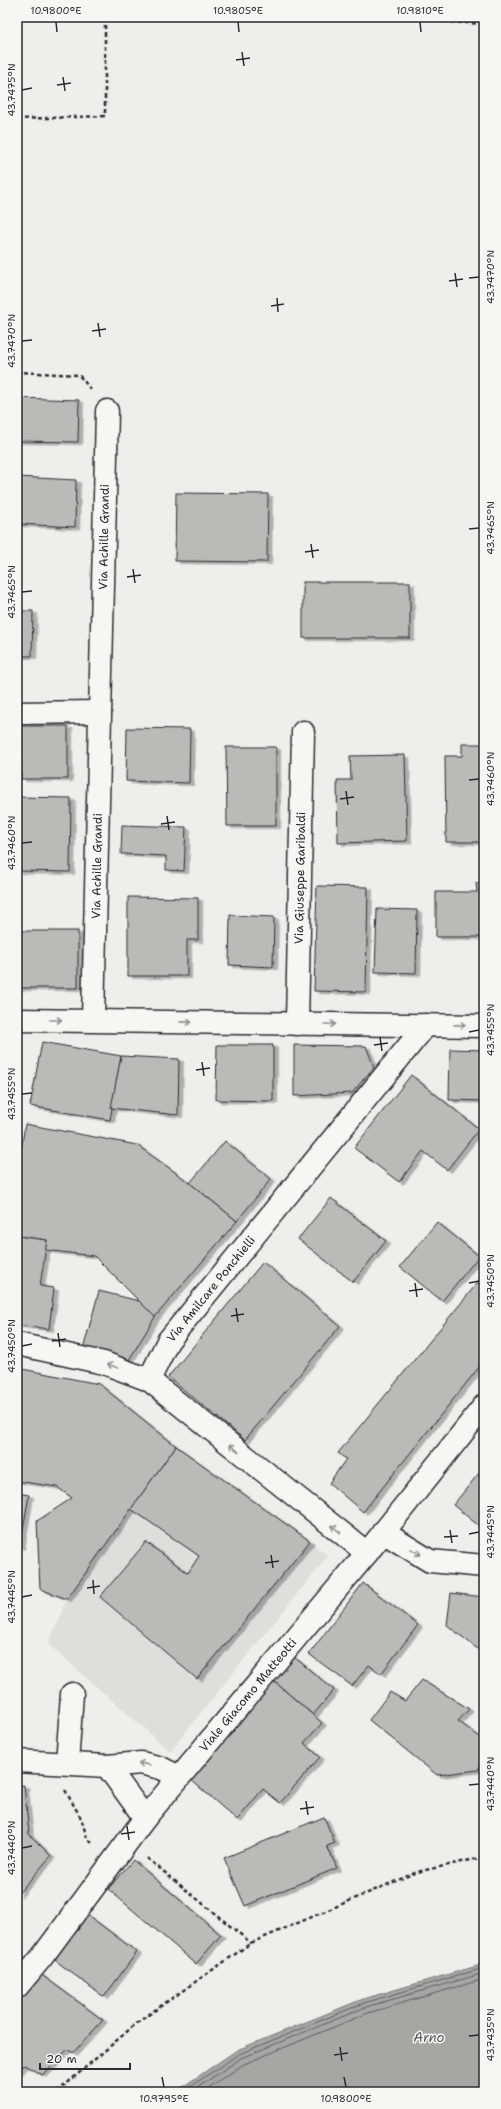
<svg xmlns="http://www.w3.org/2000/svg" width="501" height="2109" font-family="'Shantell Sans',sans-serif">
<defs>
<filter id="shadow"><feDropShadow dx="4.5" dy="2.5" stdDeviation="0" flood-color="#0004"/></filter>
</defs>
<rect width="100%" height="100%" fill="#eeeeea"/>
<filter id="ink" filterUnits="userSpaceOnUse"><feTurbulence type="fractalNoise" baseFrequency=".025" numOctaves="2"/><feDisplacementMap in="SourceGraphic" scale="8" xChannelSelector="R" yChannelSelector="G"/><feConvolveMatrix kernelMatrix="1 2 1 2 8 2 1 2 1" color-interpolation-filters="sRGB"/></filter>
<g filter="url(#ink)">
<polygon fill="#dededb" points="176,1446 310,1541 328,1556 170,1751 48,1644 67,1599"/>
<polygon fill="#a6a6a3" stroke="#757573" points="484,1964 484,2092 175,2092 237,2050 363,1999"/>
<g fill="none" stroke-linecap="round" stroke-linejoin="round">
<g stroke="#5c5c5b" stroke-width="1">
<polyline points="182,2092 239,2054 364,2003 484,1968"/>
<polyline points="191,2092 241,2058 366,2007 484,1973"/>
<polyline points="202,2092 244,2064 368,2013 484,1979"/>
</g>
</g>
<g fill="#babab7" stroke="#2b2b2b" filter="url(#shadow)">
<polygon points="17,398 79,400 78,442 17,441"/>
<polygon points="17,477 76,480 75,527 17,524"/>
<polygon points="176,493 268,494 267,562 175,561"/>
<rect x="303" y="582" width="107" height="56"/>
<polygon points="17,611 33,611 32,656 17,656"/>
<rect x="21" y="726" width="47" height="53"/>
<polygon points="127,728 190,729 189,783 126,781"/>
<polygon points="462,744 484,744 484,842 446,842 445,756 462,756"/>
<polygon points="226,747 276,747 276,826 227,826"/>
<polygon points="405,755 407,841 338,843 337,780 351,780 350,756"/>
<polygon points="17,797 71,798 70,872 17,871"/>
<polygon points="122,825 186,827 184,871 166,870 166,856 121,854"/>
<polygon points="476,883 484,883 484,937 436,937 436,892 477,892"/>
<polygon points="317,886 368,887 366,992 314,991"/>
<polygon points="128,897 198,898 198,940 187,940 187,976 128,976"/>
<polygon points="377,909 417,910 416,973 375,972"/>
<polygon points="230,915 274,917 273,967 229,965"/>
<rect x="17" y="931" width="61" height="57"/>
<polygon points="42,1042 121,1056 110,1120 30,1106"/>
<polygon points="217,1045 273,1045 273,1101 216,1100"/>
<polygon points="294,1045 366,1046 374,1067 352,1093 294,1096"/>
<polygon points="450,1049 484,1050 484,1101 449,1100"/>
<polygon points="121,1056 179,1059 178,1115 111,1108"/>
<polygon points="411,1075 479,1129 447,1170 423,1151 399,1182 354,1148"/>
<polygon points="25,1124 137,1145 190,1183 237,1221 155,1317 94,1256 45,1250 47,1240 17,1236 17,1178"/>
<polygon points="225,1141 271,1179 237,1221 190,1183"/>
<polygon points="331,1198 386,1241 353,1282 298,1239"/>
<polygon points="437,1222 479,1256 442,1301 400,1267"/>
<polygon points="17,1236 47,1240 40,1286 54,1288 49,1329 17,1325"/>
<polygon points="263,1262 340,1326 245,1440 168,1377"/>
<polygon points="484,1275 484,1361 363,1512 329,1483 346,1459 338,1453"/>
<polygon points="99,1291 139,1301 155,1317 129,1360 84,1346"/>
<polygon points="17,1368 99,1384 176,1446 67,1599 40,1589 37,1521 72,1498 57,1487 17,1481"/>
<polygon points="176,1446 310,1541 197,1679 100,1597 146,1542 188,1573 199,1556 131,1509"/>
<polygon points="484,1467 484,1530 453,1505"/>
<polygon points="17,1493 29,1495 20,1547 17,1546"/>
<polygon points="363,1583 418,1625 381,1674 369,1665 352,1686 309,1654"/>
<polygon points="451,1593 484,1597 484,1654 447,1625"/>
<polygon points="294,1657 334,1690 313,1715 274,1681"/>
<polygon points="422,1680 469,1709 458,1721 484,1740 484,1758 478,1770 437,1775 369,1720 390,1692 405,1701"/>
<polygon points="274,1681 322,1723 304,1743 320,1757 280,1803 263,1789 237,1820 190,1779"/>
<polygon points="24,1785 29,1834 51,1856 17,1895 17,1786"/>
<polygon points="324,1817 335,1843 327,1846 337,1868 245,1906 224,1858"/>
<polygon points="133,1860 221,1935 196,1964 108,1889"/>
<polygon points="85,1913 137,1952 104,1997 52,1958"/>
<polygon points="39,1973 103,2020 73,2053 68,2049 42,2075 24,2065 17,2073 17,2000"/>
</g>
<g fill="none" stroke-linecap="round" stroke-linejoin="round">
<g stroke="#2b2b2b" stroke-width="25">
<g id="minor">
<polyline points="17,713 100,712"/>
<polyline points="17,1020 484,1026"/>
<polyline points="93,1020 107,411"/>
<polyline points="297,1024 303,732"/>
<polyline points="17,1344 104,1363 149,1380 367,1553"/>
<polyline points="149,1380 168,1341 426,1025"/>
<polyline points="383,1532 430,1561 484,1566"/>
<polyline points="17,1761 107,1766 141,1763 161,1768 179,1777"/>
<polyline points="67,1763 72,1694"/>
<polyline points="107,1766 145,1818"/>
</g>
</g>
<g stroke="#2b2b2b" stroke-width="25">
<polyline id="major" points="17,1987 42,1957 145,1818 367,1553 484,1406"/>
</g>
<g stroke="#2b2b2b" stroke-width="2.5" stroke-dasharray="4 3" stroke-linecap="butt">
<polyline points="433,17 434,21 484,24"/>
<polyline points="17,119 105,116 105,17"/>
<polyline points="17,372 79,375 91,390"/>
<polyline points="65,1790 81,1818 87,1838 93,1844"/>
<polyline points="147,1858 251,1943"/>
<polyline points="57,2092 138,2022 251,1943 417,1872 484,1857"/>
</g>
<use href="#minor" stroke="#f6f6f2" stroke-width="22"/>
<use href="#major" stroke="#f6f6f2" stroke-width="22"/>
</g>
<defs><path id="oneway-shaft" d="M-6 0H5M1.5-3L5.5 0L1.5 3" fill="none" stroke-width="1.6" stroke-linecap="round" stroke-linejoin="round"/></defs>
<g stroke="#90908e">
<use href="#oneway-shaft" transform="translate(56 1020)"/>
<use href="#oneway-shaft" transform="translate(186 1022) rotate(1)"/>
<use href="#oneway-shaft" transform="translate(330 1024)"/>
<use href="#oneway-shaft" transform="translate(460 1025) rotate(1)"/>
<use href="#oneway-shaft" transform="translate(113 1366) rotate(-159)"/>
<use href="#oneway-shaft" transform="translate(234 1448) rotate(-141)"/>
<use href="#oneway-shaft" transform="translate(336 1529) rotate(-141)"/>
<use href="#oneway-shaft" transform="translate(416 1552) rotate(32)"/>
<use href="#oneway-shaft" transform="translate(144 1764) rotate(-170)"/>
</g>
</g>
<path fill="none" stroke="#2b2b2b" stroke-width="1.5" d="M56 22 57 32M238 22 239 32M420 22 421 32M242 52 244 66M236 60 250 58M63 77 65 91M57 85 71 83M22 90 32 88M455 273 457 287M469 278 479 277M449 281 463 279M277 298 278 312M271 306 284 304M98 323 100 337M92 331 106 329M22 341 32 340M469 529 479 528M311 544 313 558M305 552 319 550M133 569 135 583M127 577 141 575M22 592 32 591M469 780 479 779M346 791 348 805M340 799 354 797M167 816 169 830M161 824 175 822M22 843 32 842M469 1032 479 1030M380 1037 382 1051M374 1045 388 1043M202 1062 204 1076M196 1070 210 1068M22 1094 32 1093M415 1283 417 1297M469 1283 479 1281M409 1291 423 1289M236 1308 238 1322M231 1316 244 1314M58 1333 60 1347M52 1341 66 1339M22 1346 32 1344M450 1530 452 1543M469 1534 479 1532M444 1537 458 1536M271 1555 273 1568M265 1563 279 1561M93 1580 94 1594M87 1588 100 1586M22 1597 32 1595M469 1785 479 1784M306 1801 308 1815M300 1809 314 1807M127 1826 129 1840M121 1834 135 1832M22 1848 32 1846M469 2036 479 2035M340 2047 342 2061M334 2055 348 2053M162 2077 164 2087M344 2077 346 2087"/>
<g text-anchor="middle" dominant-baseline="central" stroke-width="3" stroke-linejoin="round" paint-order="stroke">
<g font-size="12" fill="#2b2b2b" stroke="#f6f6f2">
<text transform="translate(104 537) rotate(-89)">Via Achille Grandi</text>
<text transform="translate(97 866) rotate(-89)">Via Achille Grandi</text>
<text transform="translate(300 878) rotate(-89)">Via Giuseppe Garibaldi</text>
<text transform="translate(211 1289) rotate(-51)">Via Amilcare Ponchielli</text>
<text transform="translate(248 1695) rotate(-50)">Viale Giacomo Matteotti</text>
</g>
<g font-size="13" font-style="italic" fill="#565655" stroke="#f6f6f2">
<text x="429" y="2037">Arno</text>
</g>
</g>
<rect width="501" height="2109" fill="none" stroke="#f6f6f2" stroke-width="44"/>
<path d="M40 2063v6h90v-6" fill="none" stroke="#2b2b2b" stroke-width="2"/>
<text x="46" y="2063" font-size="12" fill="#2b2b2b" stroke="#f6f6f2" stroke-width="3" paint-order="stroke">20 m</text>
<rect x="22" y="22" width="457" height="2065" fill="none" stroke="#2b2b2b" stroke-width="1.5"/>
<g font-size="10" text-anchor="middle" fill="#2b2b2b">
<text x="56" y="14">10.9800°E</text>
<text x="238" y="14">10.9805°E</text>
<text x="420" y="14">10.9810°E</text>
<text transform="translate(11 90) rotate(-90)" y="4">43.7475°N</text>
<text transform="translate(490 277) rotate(-90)" y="4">43.7470°N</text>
<text transform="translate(11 341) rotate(-90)" y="4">43.7470°N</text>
<text transform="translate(490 528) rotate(-90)" y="4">43.7465°N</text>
<text transform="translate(11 592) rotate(-90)" y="4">43.7465°N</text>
<text transform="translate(490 779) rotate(-90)" y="4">43.7460°N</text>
<text transform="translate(11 843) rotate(-90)" y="4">43.7460°N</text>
<text transform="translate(490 1030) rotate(-90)" y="4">43.7455°N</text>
<text transform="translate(11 1094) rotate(-90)" y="4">43.7455°N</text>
<text transform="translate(490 1281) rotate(-90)" y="4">43.7450°N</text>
<text transform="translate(11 1346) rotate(-90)" y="4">43.7450°N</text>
<text transform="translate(490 1532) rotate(-90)" y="4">43.7445°N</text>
<text transform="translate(11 1597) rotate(-90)" y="4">43.7445°N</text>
<text transform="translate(490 1784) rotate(-90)" y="4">43.7440°N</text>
<text transform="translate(11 1848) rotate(-90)" y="4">43.7440°N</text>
<text transform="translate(490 2035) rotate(-90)" y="4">43.7435°N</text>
<text x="164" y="2102">10.9795°E</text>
<text x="346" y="2102">10.9800°E</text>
</g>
</svg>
